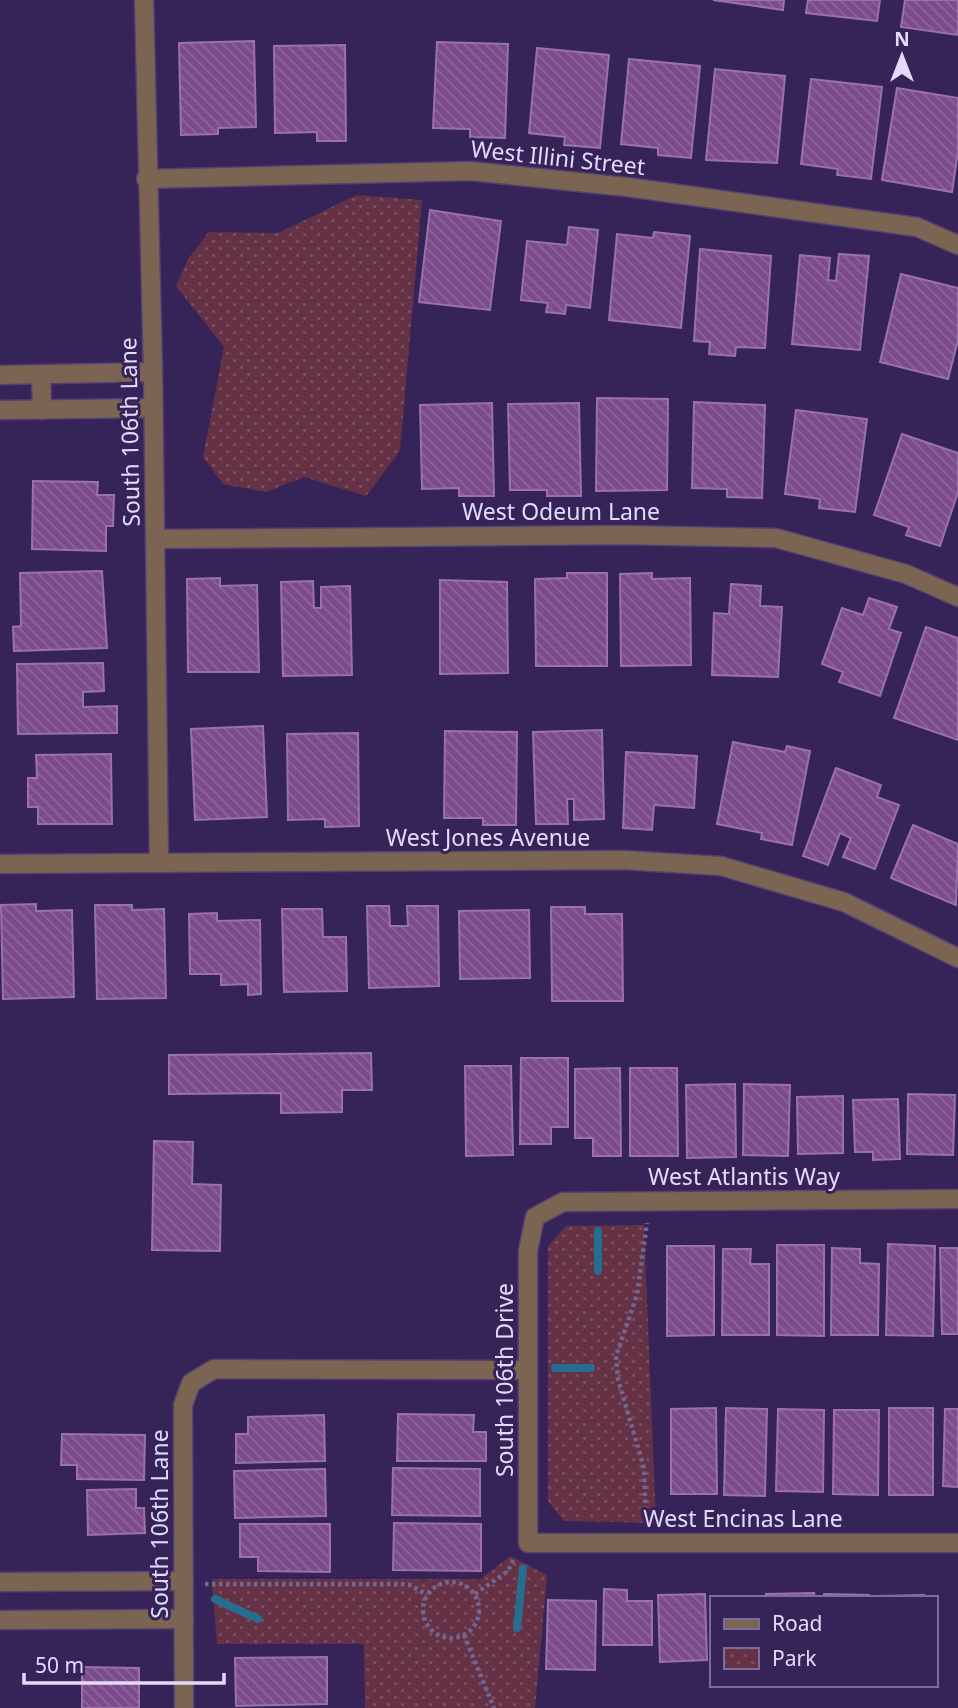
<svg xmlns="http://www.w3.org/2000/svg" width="958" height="1708" font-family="'Noto Sans',sans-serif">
<defs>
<pattern id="park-dots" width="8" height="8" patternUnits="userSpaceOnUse" patternTransform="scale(1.75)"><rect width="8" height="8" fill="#653245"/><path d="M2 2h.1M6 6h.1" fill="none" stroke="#7b4f61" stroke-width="1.8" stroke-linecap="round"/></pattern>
<pattern id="building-back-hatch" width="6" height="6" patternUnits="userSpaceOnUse" patternTransform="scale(1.75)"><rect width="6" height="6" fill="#7b4b8b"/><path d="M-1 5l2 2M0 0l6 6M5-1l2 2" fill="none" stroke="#8e649c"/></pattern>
</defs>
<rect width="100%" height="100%" fill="#362458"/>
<g fill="url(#park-dots)">
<polygon points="357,195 422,200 400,451 366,496 304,477 266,492 223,484 203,457 224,347 176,286 188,259 209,232 278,233"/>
<polygon points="644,1225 656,1523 564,1521 548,1501 548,1246 566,1226"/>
<polygon points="511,1556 547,1575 535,1708 365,1708 364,1644 217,1644 212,1579 480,1579"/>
</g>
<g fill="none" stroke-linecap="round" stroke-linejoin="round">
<g stroke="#286c92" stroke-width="8">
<polyline points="598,1231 598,1271"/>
<polyline points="555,1368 591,1368"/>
<polyline points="215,1599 258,1619"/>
<polyline points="517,1628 523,1568"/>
</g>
</g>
<g fill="url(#building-back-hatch)" stroke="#9a72a8" stroke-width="2">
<polygon points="713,0 784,0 783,10"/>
<polygon points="808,0 880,0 877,21 806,13"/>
<polygon points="905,0 958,0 958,35 901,27"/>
<polygon points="254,41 256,127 218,128 218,134 181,135 179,43"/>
<polygon points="437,42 508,44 505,138 470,137 470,129 433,128"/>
<polygon points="345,45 346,141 317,141 317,132 275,133 274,46"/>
<polygon points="537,48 609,55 600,148 564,145 565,137 529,133"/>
<polygon points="629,59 700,66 691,158 658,155 658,148 621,144"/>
<polygon points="715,69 785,76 777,163 706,160"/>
<polygon points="811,79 882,87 871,179 837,175 838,169 801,164"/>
<polygon points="897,88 958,98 958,152 952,192 882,180"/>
<polygon points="430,210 501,221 490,310 419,302"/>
<polygon points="569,227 598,230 590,308 566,305 565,314 546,312 548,303 521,300 527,241 567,245"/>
<polygon points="654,232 690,236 681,328 609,320 617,234 653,238"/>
<polygon points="700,249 771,256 765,348 736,347 735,356 709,354 710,342 694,341"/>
<polygon points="839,254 869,256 860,350 792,344 800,255 830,258 828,280 836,281"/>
<polygon points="901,274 958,288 958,340 948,379 880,362"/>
<polygon points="597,398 668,399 667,490 596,491"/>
<polygon points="694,402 765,405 762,498 727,497 727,489 692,488"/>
<polygon points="492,403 494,496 459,496 459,488 422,489 420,405"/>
<polygon points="579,403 581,496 547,496 547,490 510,490 508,404"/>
<polygon points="796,410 867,419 855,512 819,508 820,499 785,494"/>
<polygon points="902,434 958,453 958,492 940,546 906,535 909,527 874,515"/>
<polygon points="33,481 98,482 97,495 114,495 113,526 106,526 106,551 32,549"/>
<polygon points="102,571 107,648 14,651 13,627 21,626 20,573"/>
<polygon points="567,573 607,573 607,666 536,666 535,579 567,578"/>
<polygon points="652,573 652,579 690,578 691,665 621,666 620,574"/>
<polygon points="220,578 220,586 257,585 259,672 188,672 187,579"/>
<polygon points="440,580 507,582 508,673 440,674"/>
<polygon points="313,581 314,608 321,608 321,587 350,586 352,675 283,676 281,582"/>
<polygon points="731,584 761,586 760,606 782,607 778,677 712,675 714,613 729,614"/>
<polygon points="869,598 897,607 889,629 901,633 880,696 839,682 843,672 822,664 842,608 863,615"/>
<polygon points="926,627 958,638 958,740 894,718"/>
<polygon points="103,663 104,691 83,692 83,707 117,706 117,733 18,734 17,664"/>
<polygon points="263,726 267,817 195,820 191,729"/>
<polygon points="602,730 604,819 574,820 574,799 567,799 568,824 536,824 533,732"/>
<polygon points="445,731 517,732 516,825 483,825 483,818 444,818"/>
<polygon points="358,733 359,826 325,827 325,819 288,820 287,734"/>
<polygon points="733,742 785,752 787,746 810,751 792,845 761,839 762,833 717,824"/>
<polygon points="626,752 697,756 694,808 654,805 652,830 623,828"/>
<polygon points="111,754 112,824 38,824 38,807 28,807 28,778 37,778 36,755"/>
<polygon points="836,768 881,785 877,797 899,805 875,869 843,857 851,838 840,833 828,865 803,856"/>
<polygon points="913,825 958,844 956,905 891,878"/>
<polygon points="36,904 36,911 72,910 74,997 3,999 1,905"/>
<polygon points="95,905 132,905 132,910 164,909 166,998 97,999"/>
<polygon points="367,906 389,906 390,926 408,926 407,906 438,906 439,986 369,988"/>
<polygon points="551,907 585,907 585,914 622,914 623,1001 552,1001"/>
<polygon points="282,909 322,909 323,937 346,937 347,991 284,992"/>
<polygon points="529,910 530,978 460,979 459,911"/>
<polygon points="217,913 217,921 260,920 261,994 248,995 248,984 221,985 221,974 190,974 189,914"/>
<polygon points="371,1053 372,1090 342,1090 342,1112 281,1113 281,1093 169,1094 169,1055"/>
<polygon points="521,1058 568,1058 568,1127 551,1127 551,1144 520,1144"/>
<polygon points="465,1066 511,1066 513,1155 466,1156"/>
<polygon points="620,1068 621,1156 593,1156 593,1138 575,1138 575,1069"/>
<polygon points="630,1068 677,1068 678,1156 630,1156"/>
<polygon points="735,1084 736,1157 687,1158 686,1085"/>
<polygon points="744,1084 790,1085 788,1156 743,1155"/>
<polygon points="908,1094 955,1095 953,1155 907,1154"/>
<polygon points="843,1096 843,1153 798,1154 797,1097"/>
<polygon points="898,1099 900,1159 873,1160 873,1152 855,1152 853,1100"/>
<polygon points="154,1141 193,1142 192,1184 221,1185 220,1251 152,1250"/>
<polygon points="888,1244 935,1246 933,1336 886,1335"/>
<polygon points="777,1245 824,1245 824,1336 777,1335"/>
<polygon points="667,1246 714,1246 714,1335 667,1336"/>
<polygon points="832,1248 860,1249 860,1263 879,1264 878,1335 831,1335"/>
<polygon points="940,1248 958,1248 958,1334 942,1334"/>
<polygon points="723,1249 751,1249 750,1264 769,1264 769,1335 722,1335"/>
<polygon points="716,1408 717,1494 671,1494 671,1409"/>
<polygon points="726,1408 767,1409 765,1496 724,1495"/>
<rect x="889" y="1408" width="44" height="87"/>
<polygon points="778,1409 824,1410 823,1492 776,1491"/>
<polygon points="945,1409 958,1409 958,1487 943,1486"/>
<polygon points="834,1410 879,1410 878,1495 833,1494"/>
<polygon points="398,1414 474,1415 473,1432 486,1432 486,1461 397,1461"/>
<polygon points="324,1415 325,1461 236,1463 236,1434 248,1434 248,1417"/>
<polygon points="62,1434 145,1435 144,1480 77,1479 77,1465 61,1465"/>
<polygon points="393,1468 480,1469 480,1516 392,1515"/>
<polygon points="325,1469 326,1516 235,1518 234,1471"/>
<polygon points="136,1489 136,1508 144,1508 145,1533 88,1535 87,1490"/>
<polygon points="394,1523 481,1524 481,1571 393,1570"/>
<polygon points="240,1524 330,1524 330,1572 258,1571 258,1557 240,1557"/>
<polygon points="604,1589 627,1590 627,1601 652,1601 652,1645 603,1645"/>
<polygon points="814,1593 815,1598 766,1598 766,1594"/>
<polygon points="705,1594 707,1660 660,1662 658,1595"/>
<polygon points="824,1594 869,1595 869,1598 824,1598"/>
<polygon points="924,1595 925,1598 880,1598 880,1596"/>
<polygon points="548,1600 596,1601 595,1670 546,1669"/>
<polygon points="327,1657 327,1704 236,1706 235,1658"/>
<polygon points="82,1667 139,1668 139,1708 82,1708"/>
</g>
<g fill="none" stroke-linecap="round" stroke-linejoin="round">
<g stroke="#524172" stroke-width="21">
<g id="street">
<polyline points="144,0 153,372 159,863"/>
<polyline points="146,179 470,171 627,187 917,227 958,245"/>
<polyline points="0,375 153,372"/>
<polyline points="41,375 42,410"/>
<polyline points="0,410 153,408"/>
<polyline points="155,539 622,535 776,538 906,574 958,597"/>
<polyline points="0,864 623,860 721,866 844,902 958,958"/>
<polyline points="958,1199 563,1202 535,1217 528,1251 528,1543 958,1543"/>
<polyline points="0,1582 184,1581"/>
<polyline points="0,1620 184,1619"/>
<polyline points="184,1708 183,1405 191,1383 214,1369 527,1370"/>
</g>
</g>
<g stroke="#746693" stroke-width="4.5" stroke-dasharray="3.5 3.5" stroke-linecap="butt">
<polyline points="646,1524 644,1468 618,1379 616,1356 637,1295 647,1223"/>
<circle cx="451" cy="1610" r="28"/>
<polyline points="205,1584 400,1584 410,1585 427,1595"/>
<polyline points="475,1594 508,1571 514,1558"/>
<polyline points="464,1635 494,1708"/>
</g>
<use href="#street" stroke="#7c6453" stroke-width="18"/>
</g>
<g text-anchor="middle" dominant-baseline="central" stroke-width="6" stroke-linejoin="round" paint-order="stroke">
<g font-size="23" fill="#e3dafb" stroke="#362458">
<text transform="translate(558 157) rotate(6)">West Illini Street</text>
<text transform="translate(129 432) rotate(-91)">South 106th Lane</text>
<text x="561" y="511">West Odeum Lane</text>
<text x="488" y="837">West Jones Avenue</text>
<text x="744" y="1176">West Atlantis Way</text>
<text transform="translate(504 1380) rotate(-90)">South 106th Drive</text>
<text x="743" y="1518">West Encinas Lane</text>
<text transform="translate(159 1524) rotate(-90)">South 106th Lane</text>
</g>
</g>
<rect x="710" y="1596" width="228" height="91" fill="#362458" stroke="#7b6d99" stroke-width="2"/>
<rect x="724" y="1619" width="35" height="10" fill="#7c6453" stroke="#7b6d99" stroke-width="2"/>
<text x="772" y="1631" font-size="21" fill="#e3dafb">Road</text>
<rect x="724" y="1648" width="35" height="21" fill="url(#park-dots)" stroke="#7b6d99" stroke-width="2"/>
<text x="772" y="1666" font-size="21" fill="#e3dafb">Park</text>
<g transform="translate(902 56)" stroke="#362458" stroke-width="5" paint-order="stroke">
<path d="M0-5L12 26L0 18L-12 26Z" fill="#e3dafb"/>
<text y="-10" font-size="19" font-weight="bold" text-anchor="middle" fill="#e3dafb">N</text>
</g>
<path d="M24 1673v10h200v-10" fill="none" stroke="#e3dafb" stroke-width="3.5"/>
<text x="35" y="1673" font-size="21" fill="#e3dafb" stroke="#362458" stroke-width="5" paint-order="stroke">50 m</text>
</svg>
